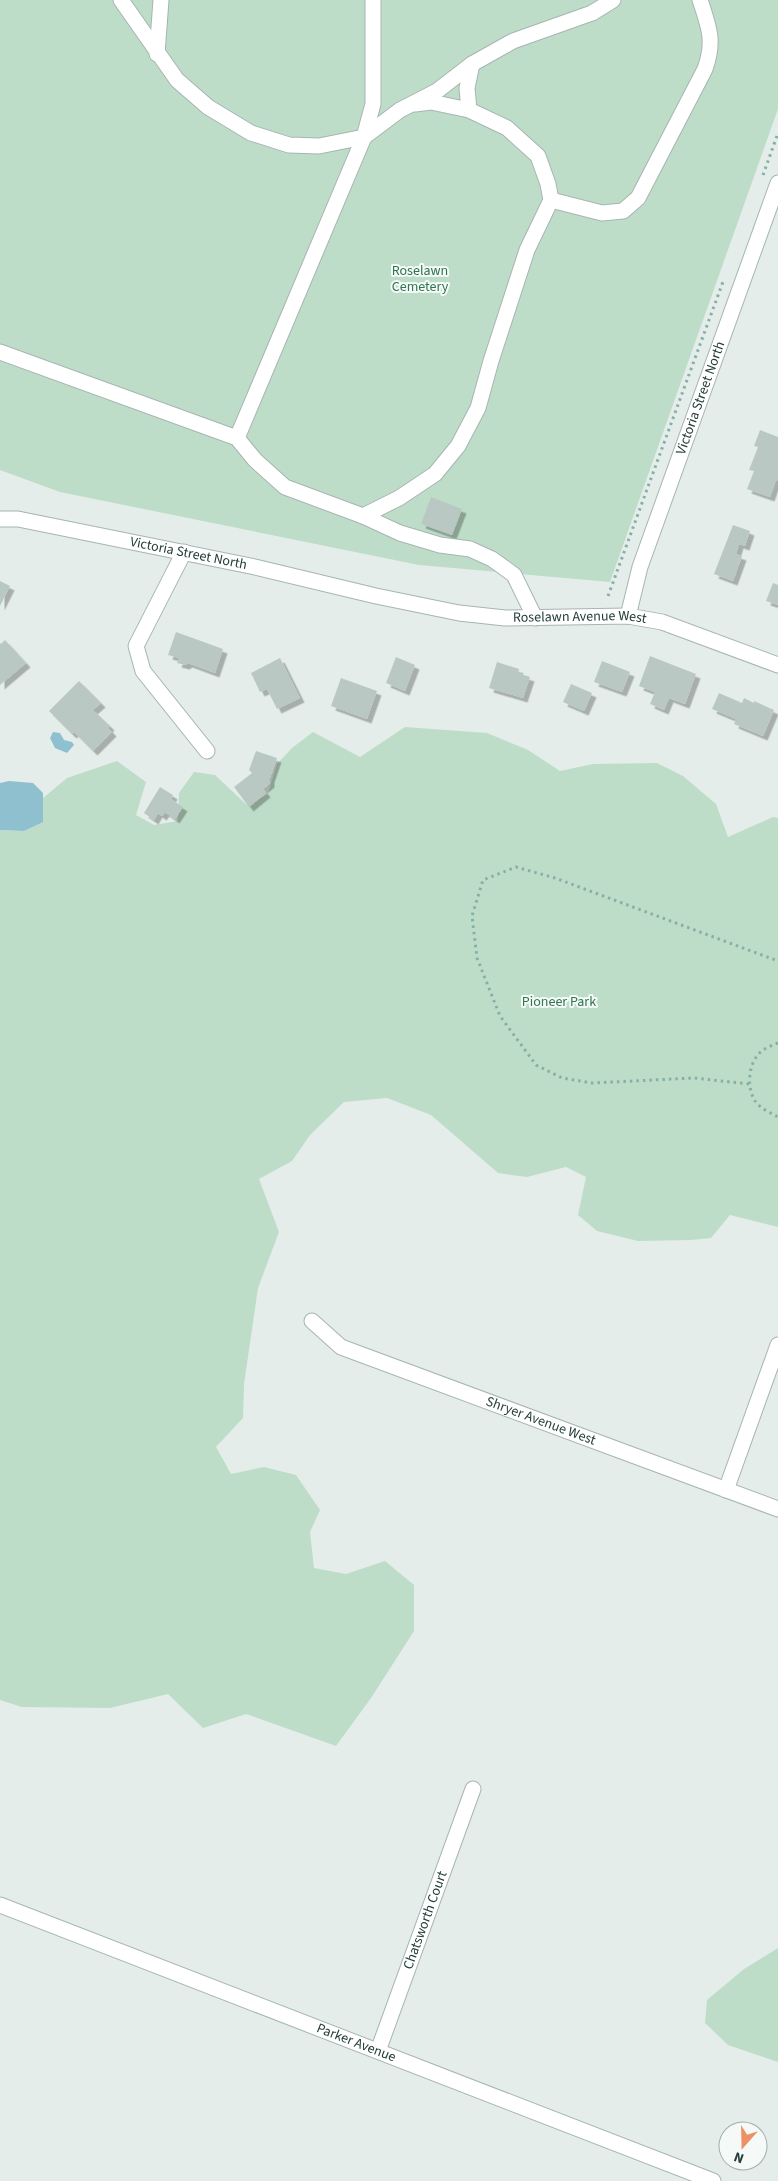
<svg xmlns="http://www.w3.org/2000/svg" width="778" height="2181" font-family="'Source Sans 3',sans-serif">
<defs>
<filter id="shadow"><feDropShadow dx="4.5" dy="4.5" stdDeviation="0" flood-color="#0004"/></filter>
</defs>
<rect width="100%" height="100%" fill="#e4edea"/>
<g fill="#beddc9">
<polygon points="0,0 778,0 778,109 610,582 419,565 60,492 0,470"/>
<polygon points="405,727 487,733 528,750 560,771 593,764 657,763 683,776 716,804 728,837 773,817 778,818 778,1227 730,1215 711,1238 691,1240 638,1241 597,1231 578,1215 586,1177 566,1167 527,1177 498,1173 431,1115 387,1098 344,1102 310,1135 292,1161 259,1179 279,1232 258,1288 244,1384 243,1418 216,1447 231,1474 264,1467 296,1475 320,1510 310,1532 314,1568 346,1574 385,1561 414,1585 414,1631 371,1698 336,1746 246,1714 203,1728 168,1694 110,1708 22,1707 0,1700 0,830 24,831 43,812 43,798 67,778 117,761 146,782 136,815 154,825 178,821 179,793 194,772 215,775 247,805 268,794 277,764 292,748 313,732 360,757"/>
<polygon points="778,1948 778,2062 728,2045 705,2023 707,2000 744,1969"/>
</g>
<g fill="#8fc0d0">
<polygon points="53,732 60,733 64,740 72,742 74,745 67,753 55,748 50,738"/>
<polygon points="9,781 33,783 43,793 43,822 24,831 0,830 0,783"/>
</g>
<g fill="#bac8c3" filter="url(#shadow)">
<polygon points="760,430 778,437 778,481 776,480 770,497 747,489 754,471 749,470 758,447 754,446"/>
<polygon points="431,497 462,509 452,535 421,524"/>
<polygon points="733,525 750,531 745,546 739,544 736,554 742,556 733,581 714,574"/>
<polygon points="0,581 10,586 0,606"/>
<polygon points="773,583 778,585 778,605 766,601"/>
<polygon points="176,632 223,649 215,673 188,663 185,665 177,663 179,658 168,655"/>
<polygon points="5,640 26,663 0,685 0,643 1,644"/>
<polygon points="650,656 696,674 685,704 669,698 664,710 650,704 655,692 639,686"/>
<polygon points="396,657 415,665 405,691 386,683"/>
<polygon points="280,658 300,698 277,709 267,689 260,692 251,673"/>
<polygon points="602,661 630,672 622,692 594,682"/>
<polygon points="497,662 519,669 518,673 530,677 523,698 489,688"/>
<polygon points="341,678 377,691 367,719 331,706"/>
<polygon points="79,681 101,703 93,710 110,726 108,728 112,732 93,751 74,732 72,734 49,711"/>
<polygon points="571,684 592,693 584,711 563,702"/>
<polygon points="719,693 742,703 744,698 754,703 754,701 774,710 763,736 734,724 736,719 712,709"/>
<polygon points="256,751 277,758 270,778 270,783 263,789 266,793 249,807 234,787 252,773 249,770"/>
<polygon points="160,787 173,795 171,799 183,807 175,819 165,812 162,816 158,813 154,820 144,813"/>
</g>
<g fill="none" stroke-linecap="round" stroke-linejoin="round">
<g stroke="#a7b5b2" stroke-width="17">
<g id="minor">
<polyline points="121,0 177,80 208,107 251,133 289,145 319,146 364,137 400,110 437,91 472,64 513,41 592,13 613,0"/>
<polyline points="157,54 161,0"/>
<polyline points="469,110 467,88 472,64"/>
<path d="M551 200 602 213 623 211 638 198 705 69C715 41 709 27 700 0"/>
<polyline points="0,352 237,438 255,460 285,487 363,516 400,533 440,545 470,549 492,559 514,575 535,618"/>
<polyline points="237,438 364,137 373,104 373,0"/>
<polyline points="363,516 399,498 435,474 458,446 478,408 491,361 527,250 551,200 548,184 538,156 507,128 469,110 431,102 415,104"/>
<path id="s1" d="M0 519H18L255 567 376 596 459 613 505 618 628 616 662 622 778 665"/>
<polyline points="184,552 136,646 143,671 207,751"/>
<path id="s2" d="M628 616 640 567 778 183"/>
<path id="s3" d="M312 1321 341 1347 778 1509"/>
<polyline points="726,1490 778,1345"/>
<path id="s4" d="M0 1905 713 2181"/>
<path id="s5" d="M378 2051 473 1789"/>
</g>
</g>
<g stroke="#86b0a6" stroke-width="3" stroke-dasharray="2.5 4" stroke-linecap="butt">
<polyline points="763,175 778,133"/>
<polyline points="608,596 724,279"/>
<path d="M778 1043C773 1045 768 1047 763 1050 748 1061 746 1086 755 1101 760 1108 770 1113 778 1117"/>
<polyline points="749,1084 694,1078 592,1083 562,1078 536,1065 500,1016 477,958 472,916 483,880 516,867 555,878 778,961"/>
</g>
<use href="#minor" stroke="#fff" stroke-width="15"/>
</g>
<g text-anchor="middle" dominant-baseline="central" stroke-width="4" stroke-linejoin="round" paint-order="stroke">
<g font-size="14" fill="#307450" stroke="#f5faf8">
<text x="420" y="271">Roselawn<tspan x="420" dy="16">Cemetery</tspan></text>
<text x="559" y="1002">Pioneer Park</text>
</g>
<g font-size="14" fill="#243e3a" stroke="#f5faf8">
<text stroke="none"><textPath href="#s2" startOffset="230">Victoria Street North</textPath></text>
<text stroke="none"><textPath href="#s1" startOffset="192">Victoria Street North</textPath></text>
<text stroke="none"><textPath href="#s1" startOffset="590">Roselawn Avenue West</textPath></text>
<text stroke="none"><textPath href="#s3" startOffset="252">Shryer Avenue West</textPath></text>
<text stroke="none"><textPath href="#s5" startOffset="139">Chatsworth Court</textPath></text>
<text stroke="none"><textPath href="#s4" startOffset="382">Parker Avenue</textPath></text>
</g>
</g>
<g transform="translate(743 2146) rotate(200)"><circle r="24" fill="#f5faf8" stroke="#a1afac"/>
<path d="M0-4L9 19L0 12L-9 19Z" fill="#ed9063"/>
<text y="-8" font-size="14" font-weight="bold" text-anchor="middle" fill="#243e3a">N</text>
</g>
</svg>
